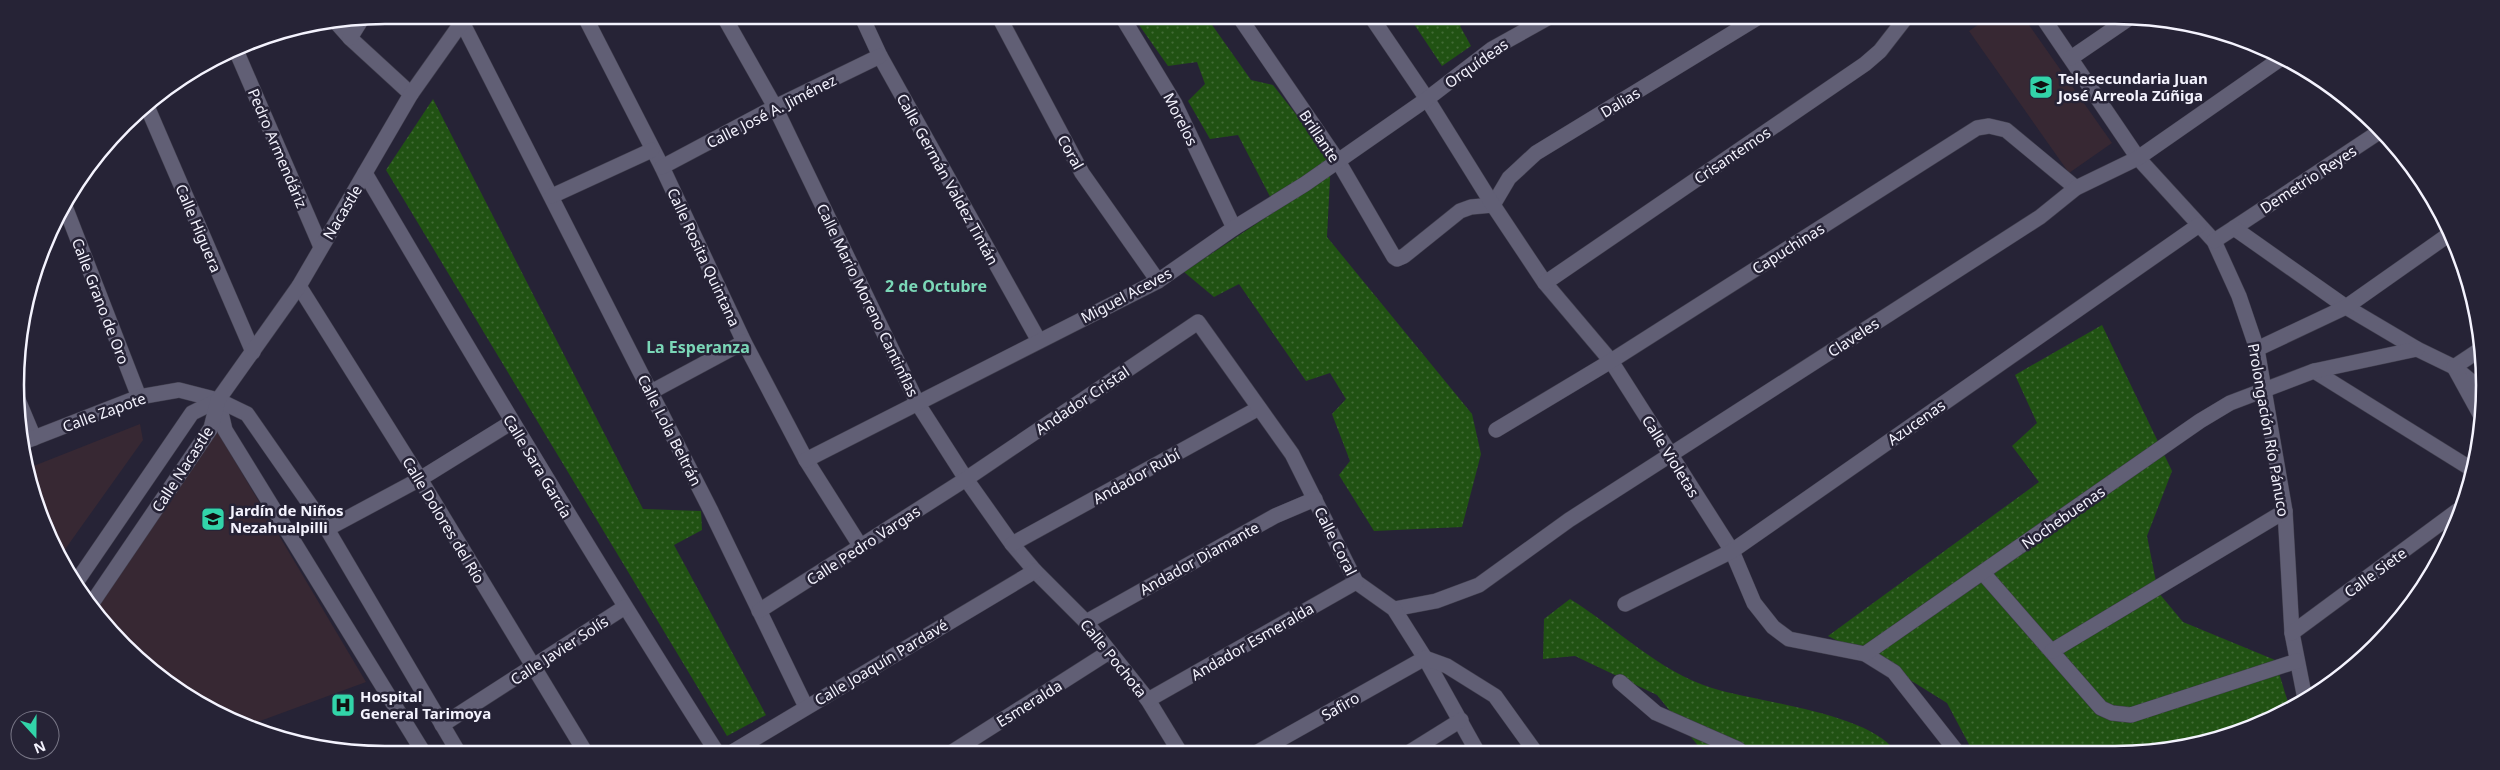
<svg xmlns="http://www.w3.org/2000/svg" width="2500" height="770" font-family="'Noto Sans',sans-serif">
<defs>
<pattern id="green-dots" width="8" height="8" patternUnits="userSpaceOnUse" patternTransform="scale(1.25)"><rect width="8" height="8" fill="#215213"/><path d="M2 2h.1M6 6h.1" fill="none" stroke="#426b36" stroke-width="1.8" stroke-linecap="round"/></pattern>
</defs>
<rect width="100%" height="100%" fill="#262336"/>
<g fill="#372833">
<polygon points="1992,15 2022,15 2112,143 2069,173 1969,31"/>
<polygon points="140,424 143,440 61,555 28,480 26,469"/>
<polygon points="217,431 366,682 244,727 180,693 124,647 96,613 96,607"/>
</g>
<g fill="url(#green-dots)">
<polygon points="1132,15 1205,15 1251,80 1273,85 1331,159 1327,237 1472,414 1481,454 1462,527 1374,531 1339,475 1350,461 1332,414 1346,399 1330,373 1306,381 1239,284 1214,297 1184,272 1277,210 1238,135 1210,139 1188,101 1205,84 1197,62 1168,66"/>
<polygon points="1408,15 1473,15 1460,26 1471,46 1442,66"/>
<polygon points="433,99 643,509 701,511 702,530 674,545 766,715 727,736 386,170"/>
<polygon points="2102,325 2172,471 2147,536 2158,592 2183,622 2275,660 2290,709 2278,717 2164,752 1973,752 1947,703 1894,670 1828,636 2039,482 2012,446 2037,423 2015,375"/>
<path d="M1570 599C1617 628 1658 671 1712 688 1760 703 1867 712 1896 752L1704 753 1657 695 1575 656 1543 659 1544 619Z"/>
</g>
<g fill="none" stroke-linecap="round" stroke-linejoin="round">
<g stroke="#413f4e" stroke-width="16">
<g id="minor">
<polyline points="584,15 662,167 744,342 806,460 861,547"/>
<polyline points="723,15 775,107 918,404 966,479 1012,544 1035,571 1086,622 1148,700 1181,754"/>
<polyline points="861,15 880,56 1039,341"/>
<polyline points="998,15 1082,173 1158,281"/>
<polyline points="1121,15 1175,104 1234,228"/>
<polyline points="1238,15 1338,161 1394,257 1397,259 1404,256 1460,211 1471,207 1493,205 1509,178 1536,153 1762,15"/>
<polyline points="1370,15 1427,99 1493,205 1545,283 1611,361 1732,551 1754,603 1773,627 1789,639 1865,654 1894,672 1957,752"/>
<polyline points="2041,15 2138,158 2214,241 2239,296 2257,349 2285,511 2292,633 2305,699"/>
<polyline points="334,20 350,38 411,94"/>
<polyline points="462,22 711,511 806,707"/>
<polyline points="350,38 363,17"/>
<polyline points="235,48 321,247"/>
<polyline points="2071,58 2131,17"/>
<polyline points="146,104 253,352"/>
<polyline points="662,167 775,107 880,56"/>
<path d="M365 173C480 369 596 563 718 754"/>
<polyline points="552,196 652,150"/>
<polyline points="64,204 139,397"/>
<polyline points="2234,228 2382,130"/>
<polyline points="2214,241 2234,228 2346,307 2417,349 2454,367 2484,392"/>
<polyline points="1545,283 1865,64 1880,51 1908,15"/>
<polyline points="299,286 420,479 587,755"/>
<polyline points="2257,349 2346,307 2451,233"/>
<polyline points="2481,349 2454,367 2482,418"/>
<polyline points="2314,371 2473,470"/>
<polyline points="651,392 744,342"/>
<polyline points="16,395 34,438"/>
<polyline points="219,404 225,430 425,755"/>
<polyline points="1496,430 1611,361 1977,128 1989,126 2006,130 2076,188"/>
<polyline points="21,443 139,397 179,390 218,400 247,414 327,529 460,755"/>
<polyline points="806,460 1158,281 1234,228 1305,184 1427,99 1492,49 1553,15"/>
<polyline points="327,529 420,479 512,422"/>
<polyline points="1012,544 1259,408"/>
<polyline points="1983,573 2101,708 2112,713 2131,715 2297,661"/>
<polyline points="75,584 192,413 218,400"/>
<polyline points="1625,604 1732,551 2199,225"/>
<polyline points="90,606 211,428 218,400 299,286 411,94 467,15"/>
<polyline points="1394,609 1436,601 1479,585 1569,520 2040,217 2076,188 2138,158 2283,57"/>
<polyline points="759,611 966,479 1198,322 1292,454 1356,582 1394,609 1425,658 1478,753"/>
<polyline points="1086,622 1275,516 1315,499"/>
<polyline points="2292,633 2457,511"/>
<polyline points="2052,651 2285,511"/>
<polyline points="1865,654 2200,421 2230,403 2314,371 2417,349"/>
<polyline points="1620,682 1656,713 1738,749 1742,753"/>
<polyline points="1148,700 1356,582"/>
<polyline points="442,725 625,607"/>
<polyline points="1256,753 1425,658 1447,666 1495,696 1536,753"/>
<polyline points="1408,753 1461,720"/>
<polyline points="729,754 1035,571"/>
<polyline points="949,754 1109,652"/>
</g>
</g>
<use href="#minor" stroke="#615f75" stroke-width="15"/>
</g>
<defs>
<g id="school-square" transform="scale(1.25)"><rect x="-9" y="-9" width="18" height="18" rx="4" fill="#32d4a9" stroke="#262336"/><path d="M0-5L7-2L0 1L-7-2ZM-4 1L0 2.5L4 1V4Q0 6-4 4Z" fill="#111"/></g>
<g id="hospital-square" transform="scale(1.25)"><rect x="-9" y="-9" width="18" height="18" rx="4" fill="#32d4a9" stroke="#262336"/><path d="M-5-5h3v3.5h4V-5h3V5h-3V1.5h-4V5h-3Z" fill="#111"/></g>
</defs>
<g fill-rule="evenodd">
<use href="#school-square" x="2041" y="87"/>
<use href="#school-square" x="213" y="519"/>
<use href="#hospital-square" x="343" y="705"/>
</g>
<g text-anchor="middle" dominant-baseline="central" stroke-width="5" stroke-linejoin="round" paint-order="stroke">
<g font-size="15" fill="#f4f3fe" stroke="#262336">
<text transform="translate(1476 63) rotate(-35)">Orquídeas</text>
<text transform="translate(1620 102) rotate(-31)">Dalias</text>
<text transform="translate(771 111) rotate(-27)">Calle José A. Jiménez</text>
<text transform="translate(1181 119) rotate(63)">Morelos</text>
<text transform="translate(1320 136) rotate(56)">Brillante</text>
<text transform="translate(278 148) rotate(67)">Pedro Armendáriz</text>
<text transform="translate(1071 152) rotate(61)">Coral</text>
<text transform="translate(1732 155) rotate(-34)">Crisantemos</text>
<text transform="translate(948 179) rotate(61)">Calle Germán Valdez Tintán</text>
<text transform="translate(2308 179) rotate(-33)">Demetrio Reyes</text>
<text transform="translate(342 212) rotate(-59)">Nacastle</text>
<text transform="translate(199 228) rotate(67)">Calle Higuera</text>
<text transform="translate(1788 248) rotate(-32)">Capuchinas</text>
<text transform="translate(704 257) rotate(65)">Calle Rosita Quintana</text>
<text transform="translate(1126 295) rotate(-28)">Miguel Aceves</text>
<text transform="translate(868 300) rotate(64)">Calle Mario Moreno Cantinflas</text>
<text transform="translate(101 301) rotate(69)">Calle Grano de Oro</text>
<text transform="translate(1853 337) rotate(-33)">Claveles</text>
<text transform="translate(1082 400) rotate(-34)">Andador Cristal</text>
<text transform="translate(104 412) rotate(-20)">Calle Zapote</text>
<text transform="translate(1916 422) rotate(-35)">Azucenas</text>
<text transform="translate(670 430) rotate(63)">Calle Lola Beltrán</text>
<text transform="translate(2269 430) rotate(80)">Prolongación Río Pánuco</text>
<text transform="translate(1671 456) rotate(58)">Calle Violetas</text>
<text transform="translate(538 466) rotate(59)">Calle Sara García</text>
<text transform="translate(182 469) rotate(-57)">Calle Nacastle</text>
<text transform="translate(1136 476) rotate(-29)">Andador Rubí</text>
<text transform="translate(2063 517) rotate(-35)">Nochebuenas</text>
<text transform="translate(444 520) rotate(59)">Calle Dolores del Río</text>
<text transform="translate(1336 541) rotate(63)">Calle Coral</text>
<text transform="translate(863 545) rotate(-33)">Calle Pedro Vargas</text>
<text transform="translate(1199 558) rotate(-29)">Andador Diamante</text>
<text transform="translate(2375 572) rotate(-36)">Calle Siete</text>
<text transform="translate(1252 641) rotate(-30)">Andador Esmeralda</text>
<text transform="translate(559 650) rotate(-33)">Calle Javier Solís</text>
<text transform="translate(1114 658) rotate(51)">Calle Pochota</text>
<text transform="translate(881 662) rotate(-31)">Calle Joaquín Pardavé</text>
<text transform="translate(1029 703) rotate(-32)">Esmeralda</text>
<text transform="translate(1340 706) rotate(-30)">Safiro</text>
</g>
<g font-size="15" font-weight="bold" fill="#f4f3fe" stroke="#262336" text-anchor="start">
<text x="2058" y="78">Telesecundaria Juan<tspan x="2058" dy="17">José Arreola Zúñiga</tspan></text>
<text x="230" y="510">Jardín de Niños<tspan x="230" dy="17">Nezahualpilli</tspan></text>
<text x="360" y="696">Hospital<tspan x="360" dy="17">General Tarimoya</tspan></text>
</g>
<g font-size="16" font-weight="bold" fill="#7bd7b7" stroke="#262336">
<text x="936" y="286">2 de Octubre</text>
<text x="698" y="347">La Esperanza</text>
</g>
</g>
<path d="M0 0H2500V770H0ZM385 24H2115A361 361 0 0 1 2476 385V385A361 361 0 0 1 2115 746H385A361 361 0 0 1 24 385V385A361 361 0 0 1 385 24Z" fill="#262336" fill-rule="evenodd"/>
<path fill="none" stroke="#f4f3fe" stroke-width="2.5" d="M385 24H2115A361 361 0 0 1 2476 385V385A361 361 0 0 1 2115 746H385A361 361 0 0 1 24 385V385A361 361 0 0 1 385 24Z"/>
<g transform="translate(35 735) rotate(159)"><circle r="24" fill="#262336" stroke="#787686"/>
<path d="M0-4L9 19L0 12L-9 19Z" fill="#32d4a9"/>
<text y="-8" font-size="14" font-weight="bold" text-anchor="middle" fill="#f4f3fe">N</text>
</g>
</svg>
